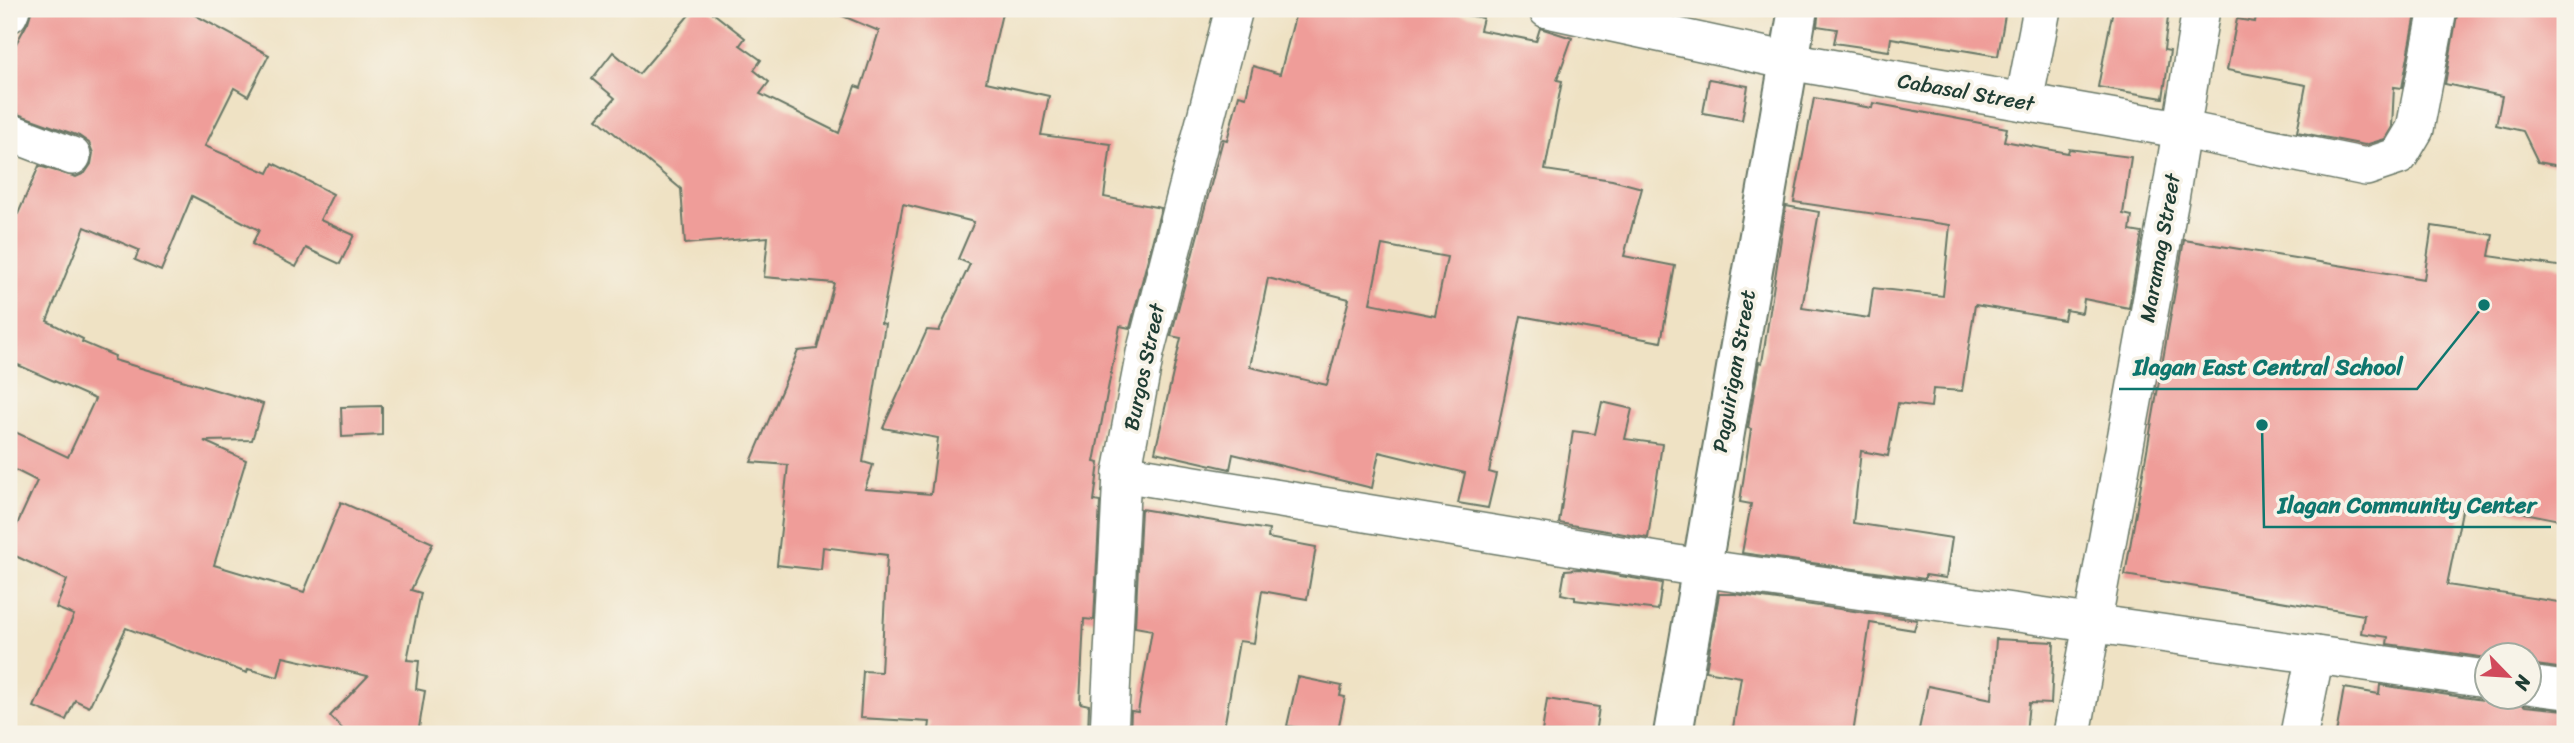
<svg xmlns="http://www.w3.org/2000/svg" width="2574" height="743" font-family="Sriracha,sans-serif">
<rect width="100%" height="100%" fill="#f7f3e8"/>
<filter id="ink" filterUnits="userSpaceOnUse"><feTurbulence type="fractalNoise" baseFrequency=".0143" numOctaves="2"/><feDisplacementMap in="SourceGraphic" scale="14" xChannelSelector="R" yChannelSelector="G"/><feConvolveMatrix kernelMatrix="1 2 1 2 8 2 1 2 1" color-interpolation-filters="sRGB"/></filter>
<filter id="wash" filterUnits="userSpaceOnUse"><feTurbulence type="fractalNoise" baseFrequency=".00686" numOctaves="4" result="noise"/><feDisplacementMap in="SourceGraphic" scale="28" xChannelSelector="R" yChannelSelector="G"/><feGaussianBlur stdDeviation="1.57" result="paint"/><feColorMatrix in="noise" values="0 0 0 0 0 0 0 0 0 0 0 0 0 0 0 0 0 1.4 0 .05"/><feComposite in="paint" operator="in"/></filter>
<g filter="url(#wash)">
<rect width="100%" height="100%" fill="#efe2c4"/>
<g id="blocks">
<g fill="#ef9d99" fill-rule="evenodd">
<polygon points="32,9 184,9 269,55 248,96 234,88 205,146 268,173 273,163 333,194 320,220 354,235 340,264 306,248 296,267 252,244 259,230 192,196 161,271 135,260 139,250 85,227 47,321 83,339 82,342 115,356 114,360 263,404 252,440 204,441 246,460 214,565 304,592 341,502 433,543 411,590 421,593 407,660 419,661 416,689 425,691 418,734 347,734 330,716 368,676 283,657 278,677 248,669 247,673 126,628 89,707 75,700 66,720 34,707 74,615 56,608 67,580 9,553 9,542 37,481 9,467 9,429 68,457 95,399 9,361 9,210 18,214 39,166 76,177 85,173 91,164 93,153 89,143 79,136 9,111 9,56 28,22"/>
<path d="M694 9H708L745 38 740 45 761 60 754 70 769 82 760 94 839 133 855 86 861 88 879 31 826 9H1003L986 82 1049 96 1041 135 1111 144 1104 197 1161 208 1130 328 1120 326 1094 462 1099 463 1094 501 1100 502 1094 620 1084 619 1080 703 1089 705 1088 734H945V731L929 730 930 722 860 718 863 671 881 672 887 555 823 547 821 570 777 565 788 465 751 462 798 351 817 349 834 283 764 277 768 237 685 244 681 189 597 119 615 98 592 79 613 52 639 74ZM903 204 974 222 958 259 970 264 939 331 927 330 883 428 938 438 931 494 865 489 873 465 863 462 885 324 881 323Z"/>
<path d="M1297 9H1434L1483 18 1480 30 1536 41 1540 28 1572 38 1557 80 1562 81 1545 170 1612 180 1642 188 1624 256 1675 266 1661 342 1521 316 1489 472 1496 474 1488 508 1458 503 1465 473 1379 452 1372 488 1233 454 1230 469 1155 452 1181 338 1171 336 1223 139 1227 140 1239 95 1246 97 1253 66 1280 74ZM1382 245 1447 257 1435 316 1370 303ZM1268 278 1349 299 1327 385 1250 367Z"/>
<polygon points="1819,9 2006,9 1998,56 1891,38 1889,51 1834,43 1837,29 1817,26"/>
<polygon points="2113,9 2169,9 2164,50 2170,51 2163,98 2098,87"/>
<polygon points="2257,9 2417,9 2402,88 2394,87 2392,127 2385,139 2365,145 2297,132 2306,85 2227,70 2237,19 2255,22"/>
<polygon points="2458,9 2565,9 2565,167 2538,162 2523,131 2496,125 2502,96 2445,84"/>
<polygon points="1709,79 1748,86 1742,120 1703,113"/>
<polygon points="1814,98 1872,108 1873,103 2007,128 2004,141 2068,153 2069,149 2131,157 2123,214 2132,216 2130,231 2142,233 2129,308 2084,299 2082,313 2066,310 2064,320 1975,305 1962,391 1933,389 1931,407 1898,403 1888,456 1861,451 1853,523 1952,538 1946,578 1925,575 1925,579 1742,553 1751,504 1740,502 1751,429 1748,428 1759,362 1762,363 1786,206 1819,212 1802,308 1869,318 1873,288 1943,296 1950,225 1794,202"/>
<polygon points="2432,226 2493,235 2489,256 2565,267 2565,521 2464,501 2447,585 2565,603 2565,669 2529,664 2529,655 2487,658 2387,644 2388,637 2361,633 2364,615 2125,575 2184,240 2424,279"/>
<polygon points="1602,402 1632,409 1625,439 1662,444 1648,538 1559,523 1573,431 1595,434"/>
<polygon points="382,406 382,435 342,437 341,407"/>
<polygon points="1141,509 1269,530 1268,538 1316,547 1307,599 1262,591 1254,643 1239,641 1223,734 1130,734 1131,711 1138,712 1152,630 1135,627"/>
<polygon points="1579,569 1662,583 1658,610 1575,600 1575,597 1561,594 1565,570"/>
<polygon points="1719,594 1735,594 1917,620 1914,630 1870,623 1853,734 1732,734 1741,677 1706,671"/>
<polygon points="1996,639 2054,642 2051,704 2029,703 2026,733 1980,728 1978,734 1918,734 1928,686 1992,699"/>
<polygon points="1298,677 1342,686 1340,696 1345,697 1337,734 1287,726"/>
<polygon points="2380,685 2483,700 2512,697 2525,706 2565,710 2565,734 2336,734 2344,688 2379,694"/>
<polygon points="1547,699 1599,707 1595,734 1542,732"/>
</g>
</g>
</g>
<g filter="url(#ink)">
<use href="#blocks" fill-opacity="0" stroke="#687766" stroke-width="2"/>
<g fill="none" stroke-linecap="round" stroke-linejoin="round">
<g stroke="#687766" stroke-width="40">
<g id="minor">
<polyline points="1547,9 1789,61 2179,129 2366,167 2399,156 2415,129 2438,9"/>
<polyline points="9,14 11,9"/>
<polyline points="2024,102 2042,9"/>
<polyline points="9,132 72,156"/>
<polyline points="1122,473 1700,568 2486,679"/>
<polyline points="2528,685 2565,690"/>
<polyline points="1109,734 1122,473 1145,353 1234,9"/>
<polyline points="2072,734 2170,199 2201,9"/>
<polyline points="2299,734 2315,655"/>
</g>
</g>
<g stroke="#687766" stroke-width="42">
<polyline id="secondary" points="1673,734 1798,9"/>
</g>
<use href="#minor" stroke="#fff" stroke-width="37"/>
<use href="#secondary" stroke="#fff" stroke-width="38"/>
</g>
</g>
<g text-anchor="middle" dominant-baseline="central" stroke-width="7" stroke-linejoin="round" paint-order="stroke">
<g font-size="21" fill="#1f3d34" stroke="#f7f3e8">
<text transform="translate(1966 92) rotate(10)">Cabasal Street</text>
<text transform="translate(2160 248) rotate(-80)">Maramag Street</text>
<text transform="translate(1144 367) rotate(-78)">Burgos Street</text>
<text transform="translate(1734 371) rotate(-80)">Paguirigan Street</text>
</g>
</g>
<path fill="none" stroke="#0f766e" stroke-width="2.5" d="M2484 305L2417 389H2119M2262 425L2264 527H2551"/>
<g fill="#0f766e" stroke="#f7f3e8" stroke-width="2.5">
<circle cx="2484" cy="305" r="7"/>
<circle cx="2262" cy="425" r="7"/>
</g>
<g font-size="23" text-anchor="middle" font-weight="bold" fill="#0f766e" stroke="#f7f3e8" stroke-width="7" stroke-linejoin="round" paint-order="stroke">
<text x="2268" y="375">Ilagan East Central School</text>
<text x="2407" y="513">Ilagan Community Center</text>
</g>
<rect width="2574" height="743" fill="none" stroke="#f7f3e8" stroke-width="35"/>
<g transform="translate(2508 676) rotate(115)"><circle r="33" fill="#f7f3e8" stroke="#a1aaa0" stroke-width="2"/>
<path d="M0-5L12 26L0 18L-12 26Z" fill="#d1495b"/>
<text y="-10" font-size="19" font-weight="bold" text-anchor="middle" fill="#1f3d34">N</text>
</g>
</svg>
